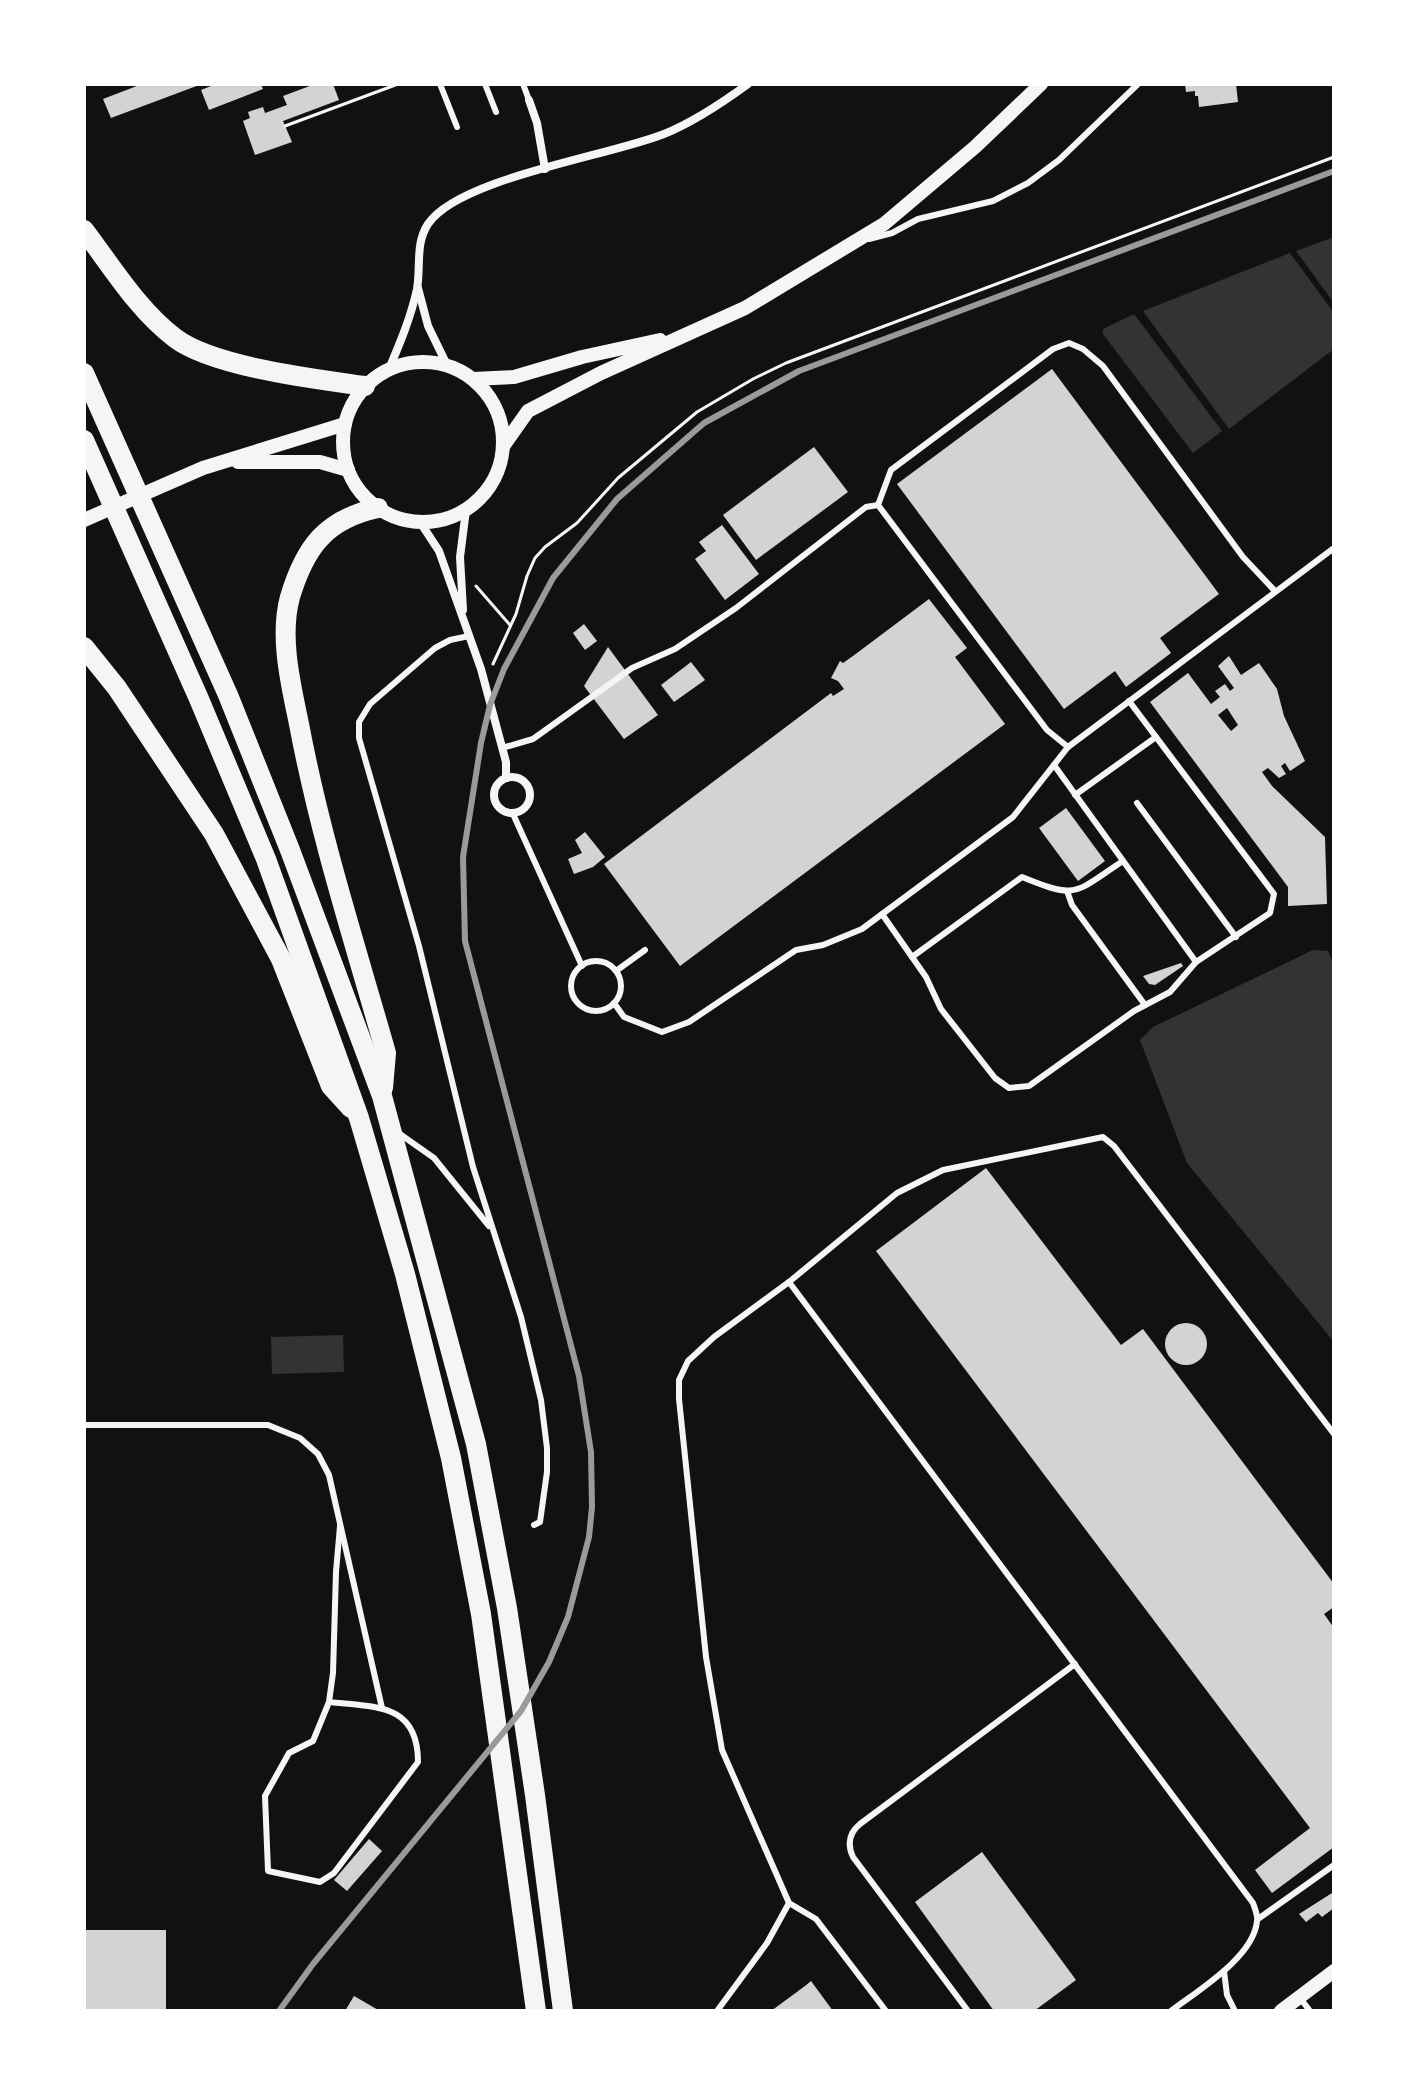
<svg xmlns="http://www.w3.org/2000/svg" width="1418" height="2095" font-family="'Nunito Sans',sans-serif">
<rect width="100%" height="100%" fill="#111"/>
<g fill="#333">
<polygon points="1334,237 1334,303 1296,251"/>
<polygon points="1290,253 1334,313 1334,349 1229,429 1143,311"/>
<polygon points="1134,314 1222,431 1193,453 1103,334 1103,329"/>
<polygon points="1313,950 1328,951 1334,965 1334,1342 1187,1163 1140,1040 1153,1027"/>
<polygon points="343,1335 344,1372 272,1374 271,1337"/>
</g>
<g fill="#d3d3d3" fill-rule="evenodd">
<polygon points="142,84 202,84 111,118 103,99"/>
<polygon points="216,84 261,84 263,89 209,110 201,90"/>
<polygon points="315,84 333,84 339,100 283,121 292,142 255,155 243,121 250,118 248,112 263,107 265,113 287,105 283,96"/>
<polygon points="1185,84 1236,84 1238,102 1199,107 1198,96 1195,96 1195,91 1186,92"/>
<polygon points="1052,369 1219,594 1160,638 1171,653 1126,687 1115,671 1064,709 897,484"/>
<polygon points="814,447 848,492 756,560 723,515"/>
<polygon points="722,525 759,574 725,600 695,559 706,551 699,542"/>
<polygon points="929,599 967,648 955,657 1005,724 680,966 604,864 831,693 833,696 844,689 838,681 831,678 840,661 843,663 853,656"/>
<polygon points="584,624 597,641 585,650 573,633"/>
<polygon points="608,647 658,715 624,739 584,686"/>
<path d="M1229 656 1241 675 1259 663 1277 689 1284 716 1305 761 1290 771 1285 763 1281 766 1286 774 1279 778 1268 768 1262 772 1272 786 1325 837 1327 904 1288 906V887L1150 702 1188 673 1211 704 1220 697 1215 691 1225 684 1230 691 1234 688 1218 666ZM1227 708 1238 725 1231 731 1218 715Z"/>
<polygon points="691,662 705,680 674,702 661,685"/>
<polygon points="1066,808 1105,861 1078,881 1039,828"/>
<polygon points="585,832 605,857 593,867 574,874 568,859 582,853 575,840"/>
<polygon points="1181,963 1183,966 1155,985 1149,984 1143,976"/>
<polygon points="986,1168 1121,1345 1143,1329 1334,1584 1334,1607 1324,1614 1334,1628 1334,1847 1272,1893 1255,1870 1310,1828 876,1251"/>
<circle cx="1186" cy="1344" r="21"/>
<polygon points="369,1839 382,1851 347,1891 334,1880"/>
<polygon points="982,1852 1076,1980 1034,2011 994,2011 915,1902"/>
<polygon points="1332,1893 1334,1908 1322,1917 1318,1913 1306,1922 1299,1914"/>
<rect x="84" y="1930" width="82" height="81"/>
<polygon points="811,1981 833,2011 771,2011 805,1986"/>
<polygon points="354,1996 380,2011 345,2011"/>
</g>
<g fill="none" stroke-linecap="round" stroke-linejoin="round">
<g stroke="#f5f5f5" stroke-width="3">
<polyline points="285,126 398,84"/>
<polyline points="476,586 510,625"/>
<polyline points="493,664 516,614 527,576 535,558 545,547 577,523 618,478 697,412 753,379 786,363 1334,157"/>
</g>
<g stroke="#f5f5f5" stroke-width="6">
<polyline points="440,84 457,127"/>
<polyline points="485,84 496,112"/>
<polyline points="523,84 529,100"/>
<polyline points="869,239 892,233 918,219 993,201 1028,183 1059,160 1138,84"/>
<polyline points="878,505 891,470 1053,349 1069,343 1083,349 1103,366 1243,557 1275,591"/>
<polyline points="469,636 450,640 435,648 370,704 359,722 359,738 419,946 473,1167 521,1317 541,1400 547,1448 547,1472 540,1522 534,1525"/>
<polyline points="502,748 533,739 632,668 675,649 736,608 866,507 878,505 1047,730 1068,747"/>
<polyline points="1054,765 1196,962 1270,913 1274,894 1129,701"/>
<polyline points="1075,795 1156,737"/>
<polyline points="1137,803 1236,937"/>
<polyline points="513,814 582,966"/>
<polyline points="1067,891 1072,905 1145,1005"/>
<polyline points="882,914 926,977 941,1009 995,1078 1009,1088 1029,1086 1134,1011 1170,992 1196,962"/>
<path d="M912 957 1022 877C1078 900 1074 893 1123 861"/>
<circle cx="596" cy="986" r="25"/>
<polyline points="616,971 645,950"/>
<polyline points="614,1003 624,1017 662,1032 689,1022 796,950 823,945 862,929 1013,817 1068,747 1334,548"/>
<polyline points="397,1132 434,1158 489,1226"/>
<path d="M789 1282 1253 1903C1255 1909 1258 1915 1257 1921 1254 1957 1197 1991 1171 2011"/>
<polyline points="84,1425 268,1425 300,1438 318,1454 329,1475 382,1708"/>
<path d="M329 1702C375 1707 418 1703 418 1762L334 1873 320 1882 268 1871 265 1796 289 1753 313 1741 329 1702 333 1673 336 1572 340 1526"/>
<polyline points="1258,1919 1334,1865"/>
<polyline points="1224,1971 1227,1995 1235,2011"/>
<polyline points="1300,1998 1310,2011"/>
<polyline points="717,2011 767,1943 789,1903"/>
<polyline points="886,2011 816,1919 789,1903 722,1750 706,1657 679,1399 679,1380 688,1361 714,1337 789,1282 897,1193 943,1170 1103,1137 1114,1146 1334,1434"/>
<path d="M968 2011 853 1857C847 1844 849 1833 860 1824L1075 1664"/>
</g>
<g stroke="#f5f5f5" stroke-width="8">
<polyline points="529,100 537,123 545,169"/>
<polyline points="418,288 428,326 447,365"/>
<path d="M389 369C400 343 411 317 417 289 421 266 415 244 428 224 459 178 609 156 664 134 694 122 722 103 748 84"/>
<polyline points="420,522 439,551 481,669 506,762 506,778"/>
<polyline points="463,610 460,557 466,510"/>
<circle cx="512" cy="795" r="18"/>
</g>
<g stroke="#f5f5f5" stroke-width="14">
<circle cx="423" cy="442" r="80"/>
<polyline points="473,379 514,377 582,357 660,340"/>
<polyline points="504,445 528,411 601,373 745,308 884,224 975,147 1041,84"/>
<polyline points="238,462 320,462 348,470"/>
<polyline points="84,520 203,468 345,424"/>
<polyline points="1281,2011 1334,1971"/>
</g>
<g stroke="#f5f5f5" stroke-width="20">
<path d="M84 230C112 267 138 310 175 338 213 367 316 379 365 386"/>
<polyline points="84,373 228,695 290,850 382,1096 476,1444 507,1608 535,1795 563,2011"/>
<polyline points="84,440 199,699 266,859 359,1118 405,1274 451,1458 481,1614 536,2011"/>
<path d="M378 508C326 519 305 547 290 597 279 637 291 685 299 724 320 836 355 944 386 1053L383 1088"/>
<polyline points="84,647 117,688 214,834 281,959 331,1086 351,1108"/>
</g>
<polyline stroke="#9a9a9a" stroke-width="6" points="279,2011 313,1964 521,1711 549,1662 568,1617 589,1537 592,1507 591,1452 579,1376 465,941 463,857 481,743 490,705 504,669 553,578 617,499 704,423 799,371 1334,171"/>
</g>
<rect width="1418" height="2095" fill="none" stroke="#ffffff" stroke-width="172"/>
</svg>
